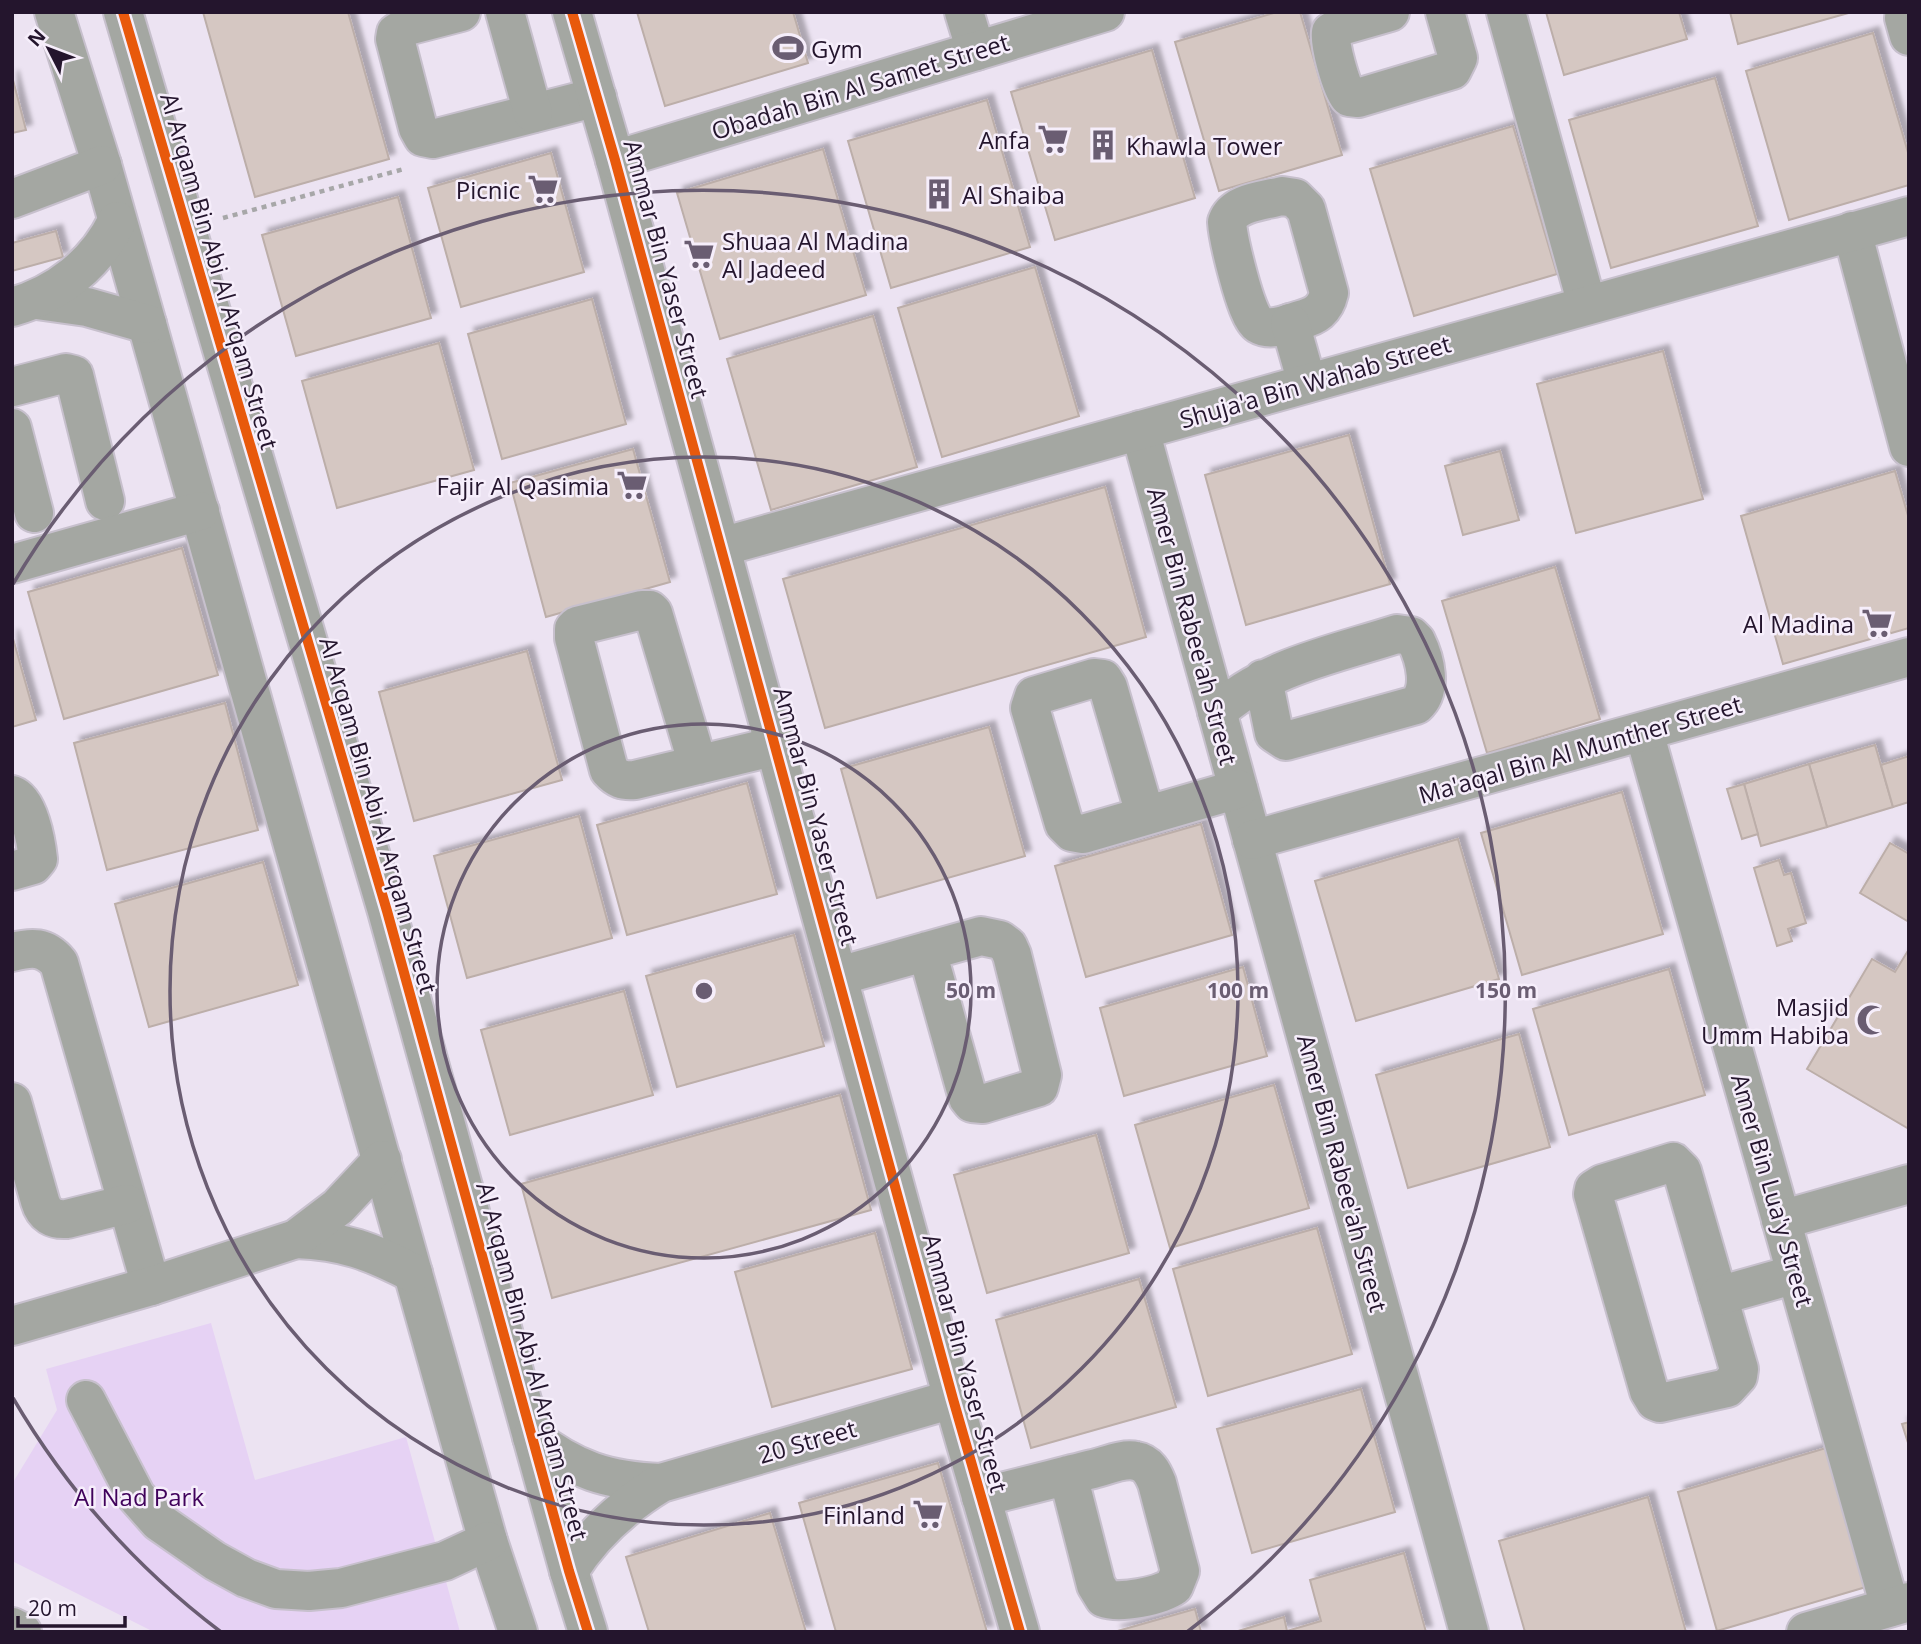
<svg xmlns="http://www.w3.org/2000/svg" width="1921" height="1644" font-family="'Open Sans',sans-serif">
<defs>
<filter id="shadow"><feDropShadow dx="6" dy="-6" stdDeviation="2" flood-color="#0004"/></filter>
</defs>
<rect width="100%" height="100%" fill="#ece3f2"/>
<polygon fill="#e6d2f4" points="211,1323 255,1480 406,1437 460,1632 154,1632 12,1561 12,1484 57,1410 46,1369"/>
<g fill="#d5c7c2" stroke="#bcaea9" stroke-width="2" filter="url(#shadow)">
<polygon points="203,12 348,12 389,159 255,197"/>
<polygon points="637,12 793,12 808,63 665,106"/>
<polygon points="1277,12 1300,12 1342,155 1219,191 1175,42"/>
<polygon points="1546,12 1679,12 1687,39 1564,75"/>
<polygon points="1730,12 1852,12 1738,44"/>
<polygon points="1873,33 1909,156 1909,185 1789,220 1746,71"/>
<polygon points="1152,50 1195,198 1055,240 1011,92"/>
<polygon points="12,76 26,130 12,133"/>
<polygon points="1715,78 1758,226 1611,268 1569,120"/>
<polygon points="987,100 1030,247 891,288 848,141"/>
<polygon points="1513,126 1557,274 1414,316 1370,169"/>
<polygon points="823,149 866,295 720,339 677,193"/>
<polygon points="551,153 584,272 461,307 428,188"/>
<polygon points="398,197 431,318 296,356 262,235"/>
<polygon points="56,231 63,257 12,271 12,243"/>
<polygon points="1035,267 1079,416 942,457 898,308"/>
<polygon points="592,299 626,424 502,459 468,334"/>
<polygon points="873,316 917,467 771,510 727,359"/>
<polygon points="439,343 474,470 337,508 302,381"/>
<polygon points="1663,351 1703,499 1576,533 1537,384"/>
<polygon points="1349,435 1390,584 1246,625 1205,475"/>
<polygon points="633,449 670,582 546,617 510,483"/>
<polygon points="1500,451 1519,520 1463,535 1445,466"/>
<polygon points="1895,471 1909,519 1909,628 1783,664 1741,516"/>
<polygon points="1105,487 1146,637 825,728 783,579"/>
<polygon points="182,548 218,675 64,719 28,592"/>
<polygon points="1555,567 1600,719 1487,753 1442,601"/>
<polygon points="12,635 36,720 12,727"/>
<polygon points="527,651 562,780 414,821 379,692"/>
<polygon points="225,703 258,830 107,870 74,743"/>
<polygon points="989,727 1025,856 877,898 841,769"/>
<polygon points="1875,745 1893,807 1827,827 1809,764"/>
<polygon points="1909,756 1909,802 1893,807 1881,765"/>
<polygon points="1809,764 1827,827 1761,846 1744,784"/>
<polygon points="747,783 777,894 627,935 597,825"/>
<polygon points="1744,784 1758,834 1742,839 1727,789"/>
<polygon points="1622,792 1663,934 1522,975 1481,833"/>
<polygon points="579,816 612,938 467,978 434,856"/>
<polygon points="1201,824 1232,935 1086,977 1055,866"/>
<polygon points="1458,839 1499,979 1356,1021 1315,881"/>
<polygon points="1890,843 1909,854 1909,922 1860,893"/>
<polygon points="1779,860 1784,875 1791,873 1806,923 1788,929 1792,941 1777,946 1754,868"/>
<polygon points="263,862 298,985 149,1027 115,904"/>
<polygon points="794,935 824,1046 677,1087 646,976"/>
<polygon points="1909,949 1909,1129 1807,1069 1872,959 1895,972"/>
<polygon points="1243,967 1267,1056 1124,1096 1100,1008"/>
<polygon points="1669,969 1705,1095 1569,1135 1533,1009"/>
<polygon points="624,991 653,1095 510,1135 481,1030"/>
<polygon points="1519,1034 1550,1147 1408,1188 1376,1075"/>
<polygon points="1274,1085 1309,1208 1170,1248 1135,1125"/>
<polygon points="840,1095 871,1210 552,1298 521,1184"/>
<polygon points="1096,1135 1129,1253 987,1293 954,1175"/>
<polygon points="1317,1228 1352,1354 1208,1396 1173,1269"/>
<polygon points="875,1233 912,1369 772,1407 735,1272"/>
<polygon points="1139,1279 1176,1407 1031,1448 996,1320"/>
<polygon points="1361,1389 1395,1512 1252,1553 1217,1429"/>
<polygon points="1909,1422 1909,1446 1902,1424"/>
<polygon points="1826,1448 1866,1587 1717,1631 1678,1492"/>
<polygon points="938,1463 987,1632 836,1632 799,1503"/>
<polygon points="1648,1497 1686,1632 1525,1632 1499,1541"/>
<polygon points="770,1513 806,1632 649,1632 626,1557"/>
<polygon points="1404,1553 1426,1632 1235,1632 1284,1617 1287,1631 1321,1621 1310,1580"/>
<polygon points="1195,1609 1201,1632 1114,1632"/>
</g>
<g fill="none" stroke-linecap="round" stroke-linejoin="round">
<g stroke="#c7c0cd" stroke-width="42">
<g id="minor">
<polyline points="54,12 102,165 147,324 488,1541 518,1632"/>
<polyline points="123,12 387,911 569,1571 588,1632"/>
<polyline points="461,12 407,26 396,33 395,39 418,128 423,137 433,139 597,97"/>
<polyline points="505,12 533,113"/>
<polyline points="572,12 615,160 953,1399 1020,1632"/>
<polyline points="964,12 976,51"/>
<path d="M1390 12 1341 26 1331 32C1329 44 1341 87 1349 97L1358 98 1452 70 1458 58 1445 12"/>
<polyline points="1506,12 1587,305"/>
<polyline points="1907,12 1904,18 1909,36"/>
<polyline points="615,160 1105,12"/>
<path d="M1282 196 1295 198 1306 209 1329 293C1325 310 1316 316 1300 320 1287 324 1271 332 1258 324 1246 317 1228 238 1227 222 1234 202 1263 201 1282 196Z"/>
<polyline points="12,199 102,165"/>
<polyline points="1852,231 1909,447"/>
<polyline points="37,300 87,307 147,324"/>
<path d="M12 307C58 294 96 264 117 221"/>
<polyline points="1290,323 1307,383"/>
<polyline points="12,387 66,373 74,375 105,501"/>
<polyline points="12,428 34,513"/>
<polyline points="1140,430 1469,1632"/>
<polyline points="721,547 1909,216"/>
<polyline points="12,564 200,511"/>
<path d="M1217 712C1266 667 1335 654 1397 634L1411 636 1416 641C1425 659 1433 690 1416 705L1286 741 1274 733 1263 679"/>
<polyline points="1644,732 1890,1607"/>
<path d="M698 765 653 613 650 610H642L577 626 574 629V638L609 770C617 779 623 781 635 780L776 746"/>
<path d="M12 795C29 801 36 841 38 859L33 865 12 871"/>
<polyline points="1145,814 1108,687 1103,679 1094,678 1034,696 1030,708 1064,824 1072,832 1083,834 1238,789"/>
<polyline points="1252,840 1909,657"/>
<path d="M12 952C32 947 45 946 59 963L151 1286"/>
<polyline points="839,976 981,936 1000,940 1008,946 1012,955 1042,1075 1039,1087 983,1104 972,1103 968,1098 927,951"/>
<path d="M12 1102 40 1201C44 1215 53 1220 67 1219L127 1204"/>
<polygon points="1673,1162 1682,1171 1739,1369 1738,1376 1727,1388 1660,1403 1655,1401 1649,1391 1593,1194 1594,1189 1602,1184"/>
<polyline points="1781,1220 1909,1184"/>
<path d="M296 1239C345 1241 370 1251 413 1273"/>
<polyline points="1718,1296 1796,1274"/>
<polyline points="12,1326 151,1286 296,1239 338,1207 382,1160"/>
<polyline points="86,1400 136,1496 159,1522 215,1561 246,1578 276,1589 309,1591 341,1588 445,1561 488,1541"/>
<path d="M532 1437C574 1470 608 1481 661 1483"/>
<path d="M981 1497C1019 1488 1056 1478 1093 1469 1106 1466 1123 1458 1136 1461 1148 1463 1153 1473 1157 1483L1180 1571 1174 1586C1160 1596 1120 1604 1104 1598L1096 1585 1068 1475"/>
<path d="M569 1571C593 1533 623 1506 661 1483L953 1399"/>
<polyline points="12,1627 22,1632"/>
<polyline points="1806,1632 1909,1602"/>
</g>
</g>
<polyline stroke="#a7a7a8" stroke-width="4.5" stroke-dasharray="5 5" stroke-linecap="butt" points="223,218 404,169"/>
<use href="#minor" stroke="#a4a7a2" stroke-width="38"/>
<g stroke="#f6eefb" stroke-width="15">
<g id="cycleway">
<polyline points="123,12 387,911 569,1571 588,1632"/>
<polyline points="572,12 615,160 953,1399 1020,1632"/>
</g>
</g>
<use href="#cycleway" stroke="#e8590c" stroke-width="10"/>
</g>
<g fill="none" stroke="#6a5d72" stroke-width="3.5">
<circle cx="704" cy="991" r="267"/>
<circle cx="704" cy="991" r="534"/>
<path d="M221 1632A802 802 0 0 1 13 1398M13 584A802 802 0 1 1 1187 1632"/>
</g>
<defs>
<g id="stadium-bare" transform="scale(2.415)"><path d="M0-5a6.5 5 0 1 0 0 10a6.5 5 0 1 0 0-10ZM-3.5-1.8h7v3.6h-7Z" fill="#6a5d72" stroke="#f6eefb" stroke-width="2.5" paint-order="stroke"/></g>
<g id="supermarket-bare" transform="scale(2.415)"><path d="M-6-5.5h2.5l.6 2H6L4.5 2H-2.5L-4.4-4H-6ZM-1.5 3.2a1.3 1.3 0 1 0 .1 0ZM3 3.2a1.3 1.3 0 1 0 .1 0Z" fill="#6a5d72" stroke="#f6eefb" stroke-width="2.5" paint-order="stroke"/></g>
<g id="building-bare" transform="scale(2.415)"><path d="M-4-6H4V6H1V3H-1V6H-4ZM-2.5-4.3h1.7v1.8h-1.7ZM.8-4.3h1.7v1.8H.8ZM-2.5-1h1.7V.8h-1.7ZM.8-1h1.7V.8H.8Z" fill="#6a5d72" stroke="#f6eefb" stroke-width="2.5" paint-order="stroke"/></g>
<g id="mosque-bare" transform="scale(2.415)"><path d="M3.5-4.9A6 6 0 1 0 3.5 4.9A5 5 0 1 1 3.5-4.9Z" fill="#6a5d72" stroke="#f6eefb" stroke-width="2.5" paint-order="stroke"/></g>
</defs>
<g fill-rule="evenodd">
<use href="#stadium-bare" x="788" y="48"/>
<use href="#supermarket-bare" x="1053" y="139"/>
<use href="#building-bare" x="1103" y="145"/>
<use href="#supermarket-bare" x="543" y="189"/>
<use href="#building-bare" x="939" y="194"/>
<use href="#supermarket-bare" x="699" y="254"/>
<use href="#supermarket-bare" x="632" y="485"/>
<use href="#supermarket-bare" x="1877" y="623"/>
<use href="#mosque-bare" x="1872" y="1020"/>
<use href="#supermarket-bare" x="928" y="1514"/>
</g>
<g text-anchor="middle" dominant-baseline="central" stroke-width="5" stroke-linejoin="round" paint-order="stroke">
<g font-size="24" fill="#24152d" stroke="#f6eefb" text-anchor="end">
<text x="811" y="48" text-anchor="start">Gym</text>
<text x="1030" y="139">Anfa</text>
<text x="1126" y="145" text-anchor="start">Khawla Tower</text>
<text x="520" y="189">Picnic</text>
<text x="962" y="194" text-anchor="start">Al Shaiba</text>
<text x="722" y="240" text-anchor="start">Shuaa Al Madina<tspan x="722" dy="28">Al Jadeed</tspan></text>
<text x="609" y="485">Fajir Al Qasimia</text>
<text x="1854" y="623">Al Madina</text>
<text x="1849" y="1006">Masjid<tspan x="1849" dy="28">Umm Habiba</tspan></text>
<text x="905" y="1514">Finland</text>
</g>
<g font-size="24" fill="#24152d" stroke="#f6eefb">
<text transform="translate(860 86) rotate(-17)">Obadah Bin Al Samet Street</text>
<text transform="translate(667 269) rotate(75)">Ammar Bin Yaser Street</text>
<text transform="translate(220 271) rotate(74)">Al Arqam Bin Abi Al Arqam Street</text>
<text transform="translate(1315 381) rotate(-16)">Shuja'a Bin Wahab Street</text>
<text transform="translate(1193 626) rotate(75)">Amer Bin Rabee'ah Street</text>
<text transform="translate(1580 749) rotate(-16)">Ma'aqal Bin Al Munther Street</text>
<text transform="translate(379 815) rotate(74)">Al Arqam Bin Abi Al Arqam Street</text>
<text transform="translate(817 816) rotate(75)">Ammar Bin Yaser Street</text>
<text transform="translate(1343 1173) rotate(75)">Amer Bin Rabee'ah Street</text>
<text transform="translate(1773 1190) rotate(74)">Amer Bin Lua'y Street</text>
<text transform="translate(533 1361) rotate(75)">Al Arqam Bin Abi Al Arqam Street</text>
<text transform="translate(966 1363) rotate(75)">Ammar Bin Yaser Street</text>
<text transform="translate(807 1441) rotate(-16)">20 Street</text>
</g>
<g font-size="24" fill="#40025b" stroke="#f6eefb">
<text x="139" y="1496">Al Nad Park</text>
</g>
</g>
<circle cx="704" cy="991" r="10" fill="#6a5d72" stroke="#f6eefb" stroke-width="3.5"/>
<g font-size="21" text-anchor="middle" font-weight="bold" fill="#6a5d72" stroke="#f6eefb" stroke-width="5" stroke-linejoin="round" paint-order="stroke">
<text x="971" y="998">50 m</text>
<text x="1238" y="998">100 m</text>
<text x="1506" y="998">150 m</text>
</g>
<rect width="1921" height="1644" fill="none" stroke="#24152d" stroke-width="28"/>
<g transform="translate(49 49) rotate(312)" stroke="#f6eefb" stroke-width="5" paint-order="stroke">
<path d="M0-5L12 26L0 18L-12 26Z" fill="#24152d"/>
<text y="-10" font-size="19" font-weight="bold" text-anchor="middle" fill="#24152d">N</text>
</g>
<path d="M18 1616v10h107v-10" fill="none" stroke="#24152d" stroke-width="3.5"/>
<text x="28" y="1616" font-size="21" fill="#24152d" stroke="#f6eefb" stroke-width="5" paint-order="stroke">20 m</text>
</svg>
